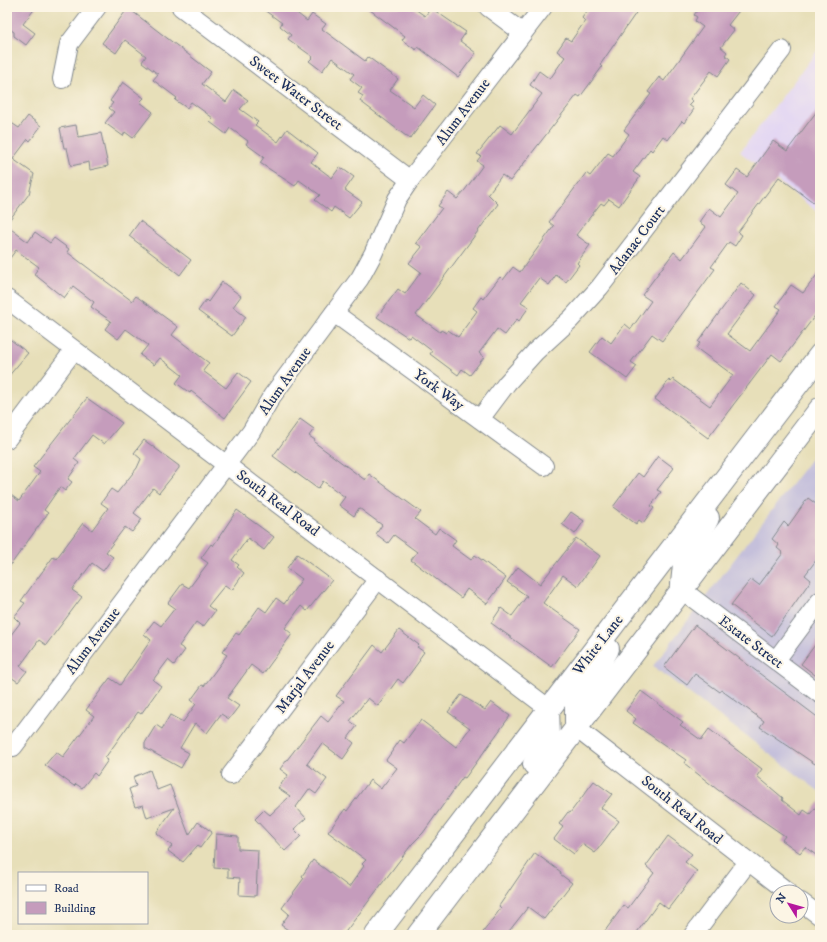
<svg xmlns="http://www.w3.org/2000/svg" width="827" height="942" font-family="'IM FELL DW Pica',serif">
<rect width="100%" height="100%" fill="#fcf5e5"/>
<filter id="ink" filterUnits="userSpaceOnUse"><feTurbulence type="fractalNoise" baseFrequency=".025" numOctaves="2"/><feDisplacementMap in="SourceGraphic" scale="8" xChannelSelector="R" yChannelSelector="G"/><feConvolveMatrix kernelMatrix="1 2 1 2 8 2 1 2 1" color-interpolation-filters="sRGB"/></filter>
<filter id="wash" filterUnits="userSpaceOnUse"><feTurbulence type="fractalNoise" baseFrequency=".012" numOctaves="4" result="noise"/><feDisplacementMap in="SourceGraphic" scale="16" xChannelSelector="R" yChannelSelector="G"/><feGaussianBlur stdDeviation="0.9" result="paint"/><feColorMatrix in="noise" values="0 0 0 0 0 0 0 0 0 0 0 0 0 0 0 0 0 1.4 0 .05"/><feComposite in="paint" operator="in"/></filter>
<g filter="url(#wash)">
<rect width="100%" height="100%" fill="#e7dfb9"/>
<polygon fill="#e1d4f4" points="820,47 820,214 740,152"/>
<polygon fill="#c5c0db" points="820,447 820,792 653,666"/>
<g id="blocks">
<g fill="#c59cbc">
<polygon points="7,7 36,7 23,24 35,33 26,45 14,36 14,32 7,27"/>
<polygon points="260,7 289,7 307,21 312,14 326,24 322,29 365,61 368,57 398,79 390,90 414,107 423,95 435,105 410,139 360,101 363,96 358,93 362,88 350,79 354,74 332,58 322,71 309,61 313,57 288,39 291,35 280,26 282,23"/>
<polygon points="366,7 412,7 425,16 431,8 466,32 460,41 476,53 458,77 418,47 416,50 402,40 405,36"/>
<polygon points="590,7 640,7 600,65 602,67 580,97 577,95 510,181 502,175 488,194 498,204 416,315 440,332 441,330 446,333 448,330 458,337 477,311 473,308 481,297 483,299 500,277 503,280 513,267 520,272 554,226 549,222 563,204 586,173 590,176 608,153 613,156 629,134 624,130 651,94 648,92 659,77 664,81 703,27 695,21 697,17 694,15 700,7 742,7 728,25 734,30 721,47 727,52 725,55 730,59 718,76 711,71 690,99 693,101 689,105 694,109 684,123 682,121 668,140 663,136 652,151 650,149 633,172 640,177 619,206 609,199 604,205 601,203 576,235 590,245 577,263 579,265 566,282 556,275 549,285 539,278 521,302 529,307 519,321 517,319 505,335 497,329 479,353 484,357 470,375 462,369 458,375 430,354 432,351 411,335 409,338 377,317 398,289 405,294 421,272 409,263 422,247 416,243 442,208 438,206 448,192 457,199 465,190 483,165 477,161 481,156 477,154 500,125 512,134 542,94 530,85 539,71 550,79 565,57 557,51 566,38 571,41 585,21 582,18"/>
<polygon points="128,8 211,72 202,84 226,102 234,90 248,100 240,109 258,122 255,125 278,142 287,129 318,153 311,162 332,178 340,167 354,177 345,190 362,202 349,218 334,207 331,212 315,200 320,195 299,180 295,186 260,163 264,157 246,144 248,141 230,128 226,134 210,122 213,118 191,102 187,108 175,100 177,98 153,80 158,74 142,62 146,56 125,40 116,53 102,43"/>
<polygon points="123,82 144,98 140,102 153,112 133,138 125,132 123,136 105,123 114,112 109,108 113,103 110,101"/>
<polygon points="820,107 820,207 779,177 738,232 742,235 735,246 729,242 711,267 715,269 662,341 652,334 631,362 637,366 627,379 590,352 602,336 611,343 625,324 631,329 651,301 642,295 674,252 682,259 706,227 699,222 709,208 721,217 738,194 726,185 737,170 747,177 773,141 787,151"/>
<polygon points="28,116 41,126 30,141 28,139 13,159 34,174 29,194 7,223 7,120 19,128"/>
<polygon points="76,125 78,137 101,133 108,166 90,170 89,162 71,166 67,148 64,148 60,128"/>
<polygon points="140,221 191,260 180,275 129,236"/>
<polygon points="7,226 28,242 35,232 50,243 54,238 69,249 67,252 132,301 136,296 178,327 172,335 209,363 203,371 226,388 238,372 251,382 225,418 191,391 190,393 176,383 182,375 160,358 154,365 140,355 148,345 126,329 118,339 105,329 111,321 91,307 94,302 73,286 64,298 34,274 39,267 16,250 7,262"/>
<polygon points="820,271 820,309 781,361 772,354 708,438 655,399 669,380 671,382 673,379 710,406 733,375 696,348 700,343 698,342 741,283 756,295 727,334 750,351 781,309 776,306 791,285 803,293"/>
<polygon points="222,282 241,296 233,307 246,317 232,336 198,311 206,300 208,302"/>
<polygon points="7,337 28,353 7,378"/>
<polygon points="87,398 122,423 104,444 92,435 74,459 79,463 68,479 72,482 65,491 60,487 44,510 48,513 7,570 7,492 19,501 40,472 33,467"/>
<polygon points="300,419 314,429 309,436 315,440 314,442 365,480 369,474 421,512 415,519 435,534 439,528 456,540 452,546 471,560 475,555 506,578 487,604 467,589 461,598 411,560 417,552 394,535 388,543 376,534 382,525 359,508 354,516 339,505 345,497 323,481 318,489 273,456"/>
<polygon points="144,440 179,466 179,468 159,493 153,488 134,513 142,519 132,532 125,527 106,552 113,557 103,571 92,563 72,590 82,597 46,645 39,640 20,666 27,671 18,682 11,677 7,683 7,640 20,623 14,617 25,603 21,601 53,557 56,559 83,523 92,530 108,508 101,503 111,489 117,493 137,468 141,459 134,453"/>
<polygon points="658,456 674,468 657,490 661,492 651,506 654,508 643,523 639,520 636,524 613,507 638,473 643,477"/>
<polygon points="808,498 820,507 820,555 805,575 811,580 772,636 731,605 751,579 759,585 783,553 777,548 779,545 772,539 784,522 788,526"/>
<polygon points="237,510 274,537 264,550 248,538 232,560 239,565 237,567 244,573 232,590 225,585 208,606 215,611 203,627 196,622 179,646 185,650 174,665 168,660 153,680 161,686 141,714 138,712 105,758 108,760 97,776 94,773 82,788 76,784 74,786 45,765 56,752 63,757 94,716 86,710 110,678 120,685 151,640 144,634 154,621 161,626 175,608 168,603 182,584 189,588 208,563 201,558 211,544 213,546"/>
<polygon points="571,512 584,521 575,534 562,524"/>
<polygon points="576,538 600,556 578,586 563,575 543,603 580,629 552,667 491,623 501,608 512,616 527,596 507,582 518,567 540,584"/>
<polygon points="297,554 332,580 307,611 301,606 285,628 292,634 263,674 251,665 227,698 239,706 229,719 221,714 207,733 195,723 180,748 189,753 181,768 145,748 145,743 156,725 162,729 170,715 183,722 196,704 191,700 202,685 204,686 227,655 222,652 236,633 239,635 259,607 266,612 276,598 284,604 302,579 287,568"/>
<polygon points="695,625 820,719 820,758 815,764 760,727 764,721 721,690 720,692 695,674 687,685 664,667"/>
<polygon points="399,630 419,645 417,647 424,652 419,659 420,660 403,683 398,679 378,706 368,698 350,721 357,726 348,738 354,743 343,759 322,743 307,764 327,779 316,794 309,789 296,807 306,818 294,829 301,836 285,851 255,819 264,810 270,815 290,796 278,788 288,775 280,769 321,716 328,722 344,701 336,696 374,645 382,652"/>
<polygon points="820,638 820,679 801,664"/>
<polygon points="641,691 683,722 680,725 701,740 709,729 762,769 757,776 783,798 782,800 801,815 804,810 810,814 820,802 820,858 805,847 800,853 782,840 785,836 718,790 684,763 686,760 633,723 636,719 626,711"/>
<polygon points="461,695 485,710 491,702 510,716 465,778 463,777 423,833 412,844 343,935 295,935 281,925 289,914 282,908 304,878 302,876 313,860 349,887 364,866 362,864 366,860 328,832 345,809 347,811 370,780 381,789 382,787 397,768 386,760 400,740 404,743 421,720 456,747 470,728 448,712"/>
<polygon points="150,770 157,790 170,785 189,835 198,822 212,832 200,848 197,846 183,862 168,851 172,846 156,833 174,808 147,818 143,805 135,807 129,789 136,786 133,777"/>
<polygon points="594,781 612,794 601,808 619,821 595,853 582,844 574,854 554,839 563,827 559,824 568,812 570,813"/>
<polygon points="216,834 238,836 238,849 258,850 256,896 239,895 240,878 228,877 228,869 214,868"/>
<polygon points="668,836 692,854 685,862 697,871 668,909 659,902 635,935 602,935 624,905 628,908 654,873 646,866"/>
<polygon points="535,853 561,872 560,874 572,883 544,919 528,907 506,935 481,935 501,908 499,906"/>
</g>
</g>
</g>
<g filter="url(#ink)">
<use href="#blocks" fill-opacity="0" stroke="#81878c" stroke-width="1"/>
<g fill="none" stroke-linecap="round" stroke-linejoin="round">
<g stroke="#81878c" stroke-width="20">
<g id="minor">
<polyline points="181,7 410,180"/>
<polyline points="488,7 523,33"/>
<polyline points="62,79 69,44 97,7"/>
<polyline points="7,299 548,708"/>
<polyline points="334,313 544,466"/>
<polyline points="480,419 507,383 536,351 571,319 600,287 782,50"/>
<polyline points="7,439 74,350"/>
<polyline points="682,590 820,694"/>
<polyline points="776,660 820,601"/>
<polyline points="576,728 788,892"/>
<polyline points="13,747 251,432 272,396 360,278 373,254 397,199 410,180 543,7"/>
<polyline points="231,775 378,579"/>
<polyline points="801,902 820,916"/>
<polyline points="693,935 748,862"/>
</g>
</g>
<g stroke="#81878c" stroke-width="24">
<g id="major">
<polyline points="682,584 684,564 708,518"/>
<polyline points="576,722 576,705 608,649"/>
<polyline points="534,764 549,739 548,708"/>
<polyline points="376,935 820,355"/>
<polyline points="418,935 820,409"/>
</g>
</g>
<use href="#minor" stroke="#fff" stroke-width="18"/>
<use href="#major" stroke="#fff" stroke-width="22"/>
</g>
</g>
<g text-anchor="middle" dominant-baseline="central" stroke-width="4" stroke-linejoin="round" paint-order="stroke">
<g font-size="15" fill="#1b2f5e" stroke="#fcf5e5">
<text transform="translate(296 93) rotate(37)">Sweet Water Street</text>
<text transform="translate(463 112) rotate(-53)">Alum Avenue</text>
<text transform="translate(637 240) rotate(-53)">Adanac Court</text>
<text transform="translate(285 381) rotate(-55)">Alum Avenue</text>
<text transform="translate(439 390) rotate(36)">York Way</text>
<text transform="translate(278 503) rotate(37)">South Real Road</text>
<text transform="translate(93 641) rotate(-53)">Alum Avenue</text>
<text transform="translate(751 642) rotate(37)">Estate Street</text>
<text transform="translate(598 645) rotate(-52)">White Lane</text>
<text transform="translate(305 677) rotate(-53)">Marjal Avenue</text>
<text transform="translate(682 810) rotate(39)">South Real Road</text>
</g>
</g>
<rect width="827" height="942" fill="none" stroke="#fcf5e5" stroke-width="24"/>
<rect x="18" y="872" width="130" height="52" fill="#fcf5e5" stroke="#a2a6af"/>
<rect x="26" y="885" width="20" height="6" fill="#ffffff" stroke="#a2a6af"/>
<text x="54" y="892" font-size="12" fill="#1b2f5e">Road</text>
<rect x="26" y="902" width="20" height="12" fill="#c59cbc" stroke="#a2a6af"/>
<text x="54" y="912" font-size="12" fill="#1b2f5e">Building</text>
<g transform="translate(789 904) rotate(307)"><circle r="19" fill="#fcf5e5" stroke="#a2a6af"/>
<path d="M0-3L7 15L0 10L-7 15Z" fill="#b5179e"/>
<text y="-6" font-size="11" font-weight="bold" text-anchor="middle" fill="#1b2f5e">N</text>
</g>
</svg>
